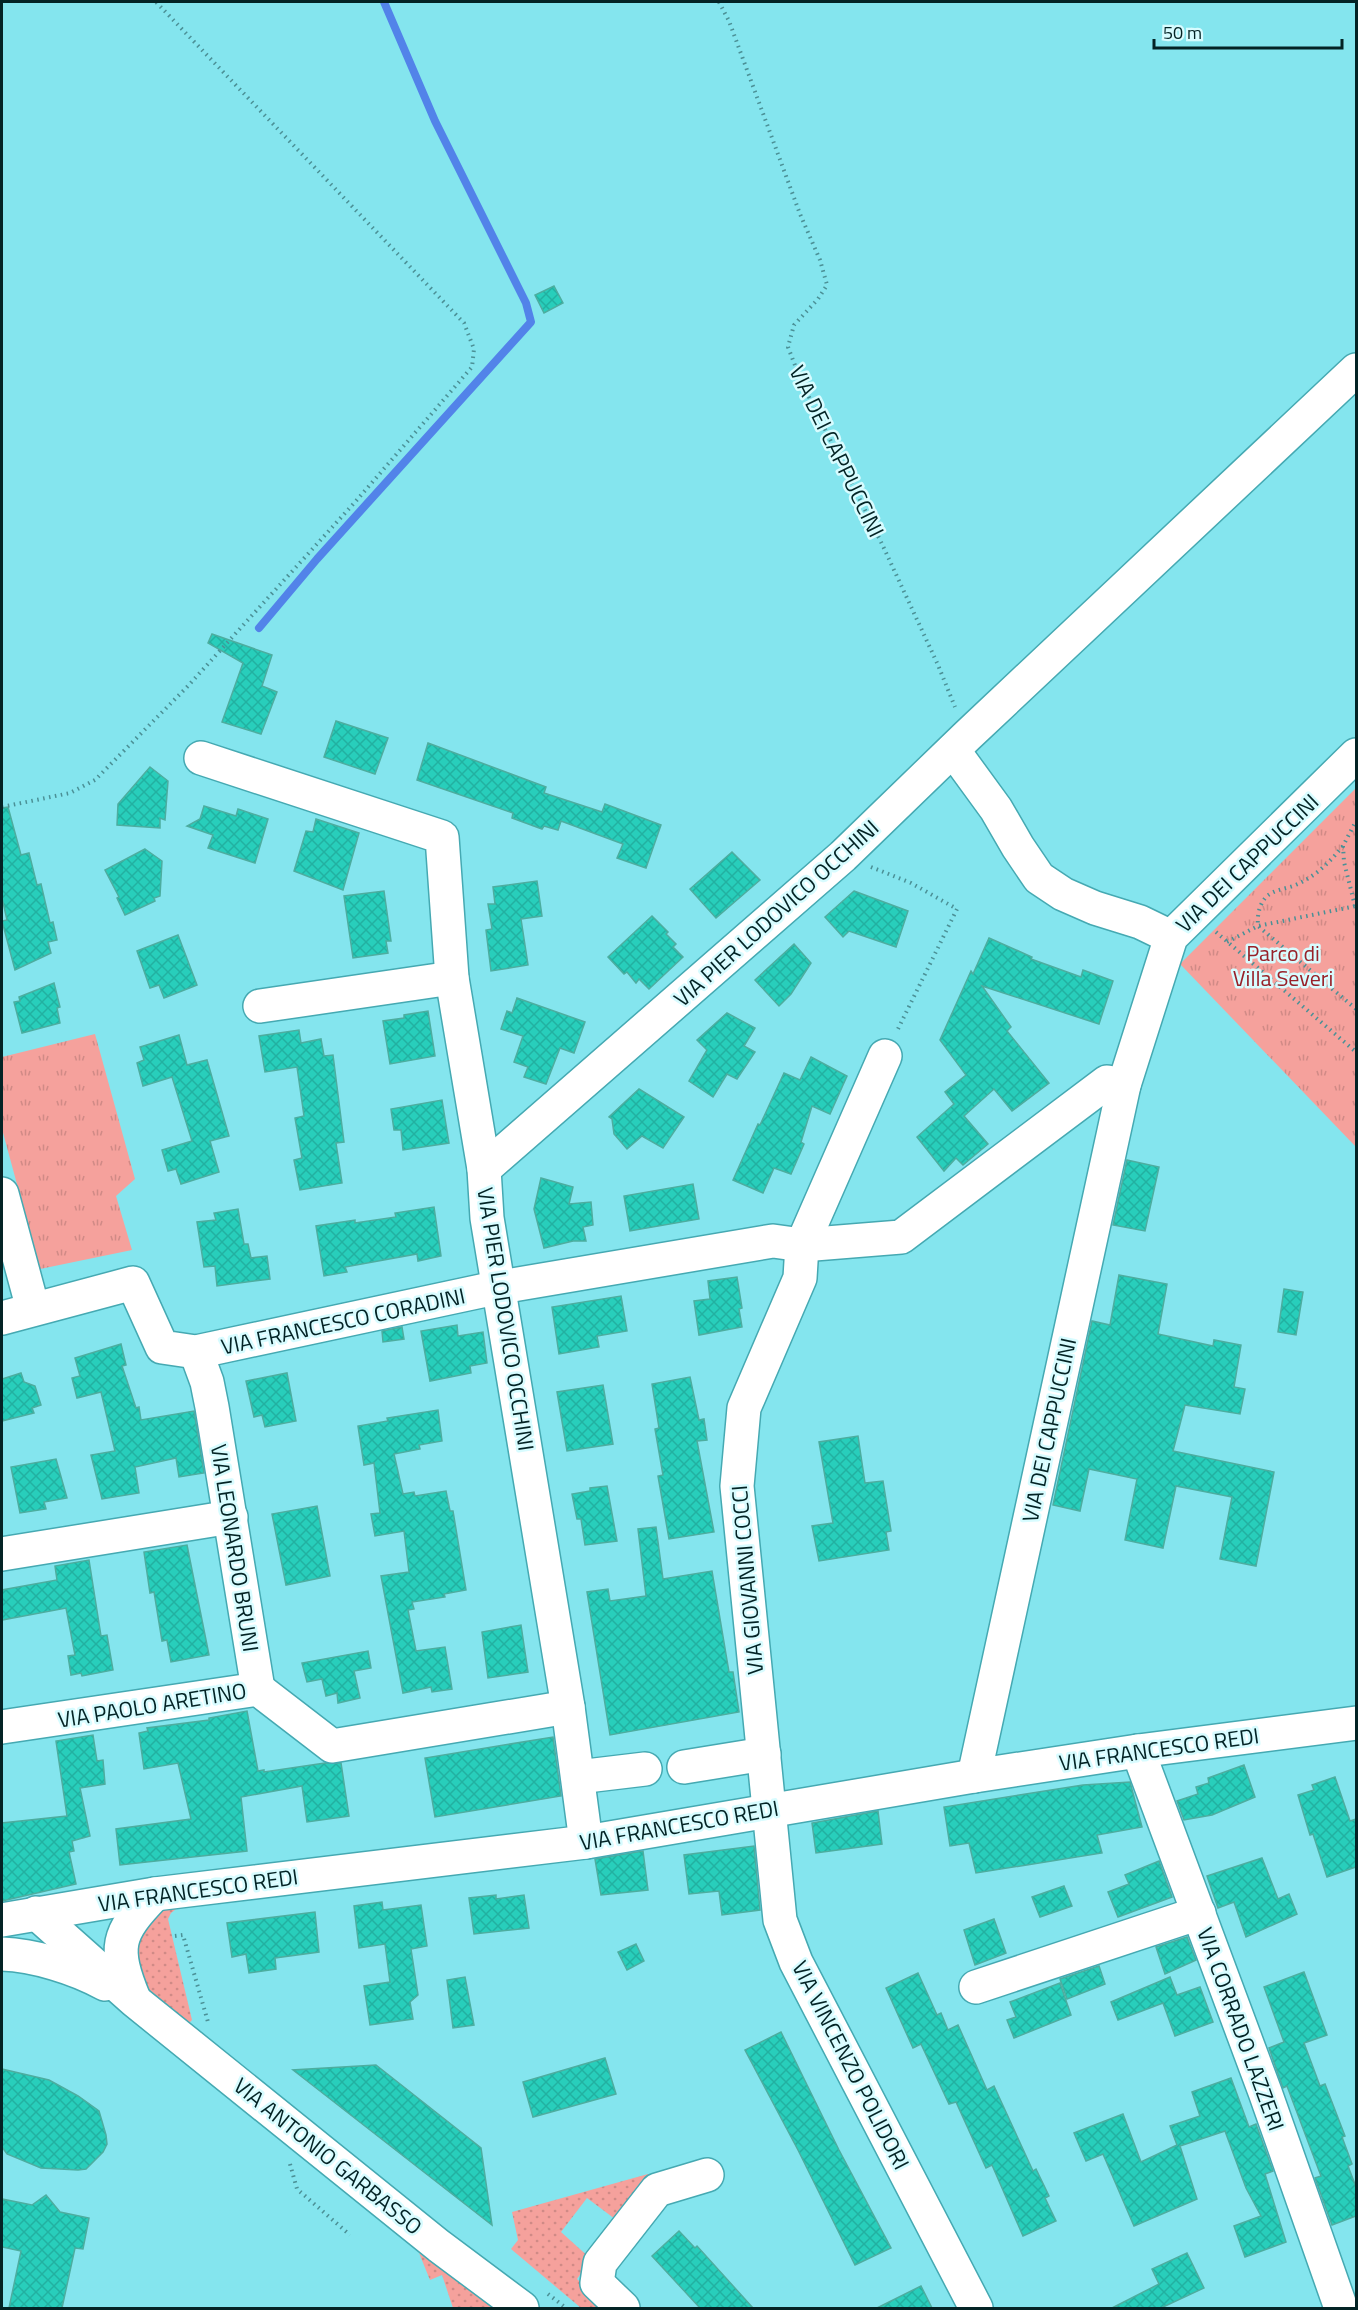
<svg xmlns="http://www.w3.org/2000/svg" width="1358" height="2310" font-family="'Titillium Web',sans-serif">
<defs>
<pattern id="grass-dots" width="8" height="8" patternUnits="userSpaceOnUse" patternTransform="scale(1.5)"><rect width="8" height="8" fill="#f5a19c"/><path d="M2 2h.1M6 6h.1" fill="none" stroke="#d08a86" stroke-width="1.8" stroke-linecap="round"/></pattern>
<pattern id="park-tufts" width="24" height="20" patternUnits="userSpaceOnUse" patternTransform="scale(1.5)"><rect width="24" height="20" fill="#f5a19c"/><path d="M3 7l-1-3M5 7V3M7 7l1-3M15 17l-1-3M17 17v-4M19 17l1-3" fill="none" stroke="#d08a86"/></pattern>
<pattern id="building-cross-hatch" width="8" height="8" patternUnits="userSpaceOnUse" patternTransform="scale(1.5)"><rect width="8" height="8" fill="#28cebb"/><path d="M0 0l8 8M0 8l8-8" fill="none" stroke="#22b1a1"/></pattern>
</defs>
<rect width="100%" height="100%" fill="#84e5ee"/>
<g fill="url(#grass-dots)">
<polygon points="185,1902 171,1913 168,1919 192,2020 186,2026 140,1986 131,1942 164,1908"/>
<polygon points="648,2174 651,2183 619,2222 587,2198 561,2232 591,2259 577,2279 607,2308 581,2308 511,2249 518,2240 512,2212"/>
<polygon points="419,2253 496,2308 453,2308 442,2275 430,2280"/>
</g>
<g fill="url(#park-tufts)">
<polygon points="1356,788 1356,1147 1180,964"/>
<polygon points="95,1034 135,1179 116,1196 132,1250 40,1269 2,1129 2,1057"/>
</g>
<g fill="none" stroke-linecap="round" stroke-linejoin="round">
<polyline stroke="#5283e9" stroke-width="8" points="259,628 317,559 531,322 526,303 435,121 384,2"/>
</g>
<g fill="url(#building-cross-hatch)" stroke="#4dad9f" stroke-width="1.5">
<polygon points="554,286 563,303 544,313 535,295"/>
<polygon points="212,634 272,655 262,686 277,692 261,734 222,722 243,663 208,643"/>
<polygon points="336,721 388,738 375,774 324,757"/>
<polygon points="428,743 546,787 544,793 602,812 605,804 661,825 646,868 617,858 623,844 561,821 558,830 544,826 542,829 512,818 513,813 417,780"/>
<polygon points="150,767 168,781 165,820 160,818 160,828 117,825 118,804"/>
<polygon points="204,806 236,816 238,809 268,819 255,863 208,848 213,835 187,826 200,819"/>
<polygon points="8,807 21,855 29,853 37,885 41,884 50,923 53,922 57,940 48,942 51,953 15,970 2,921 7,920 2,898 2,808"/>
<polygon points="316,819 359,833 343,890 294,871 306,831 313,832"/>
<polygon points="145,849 162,861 160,896 154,898 155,901 125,915 117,898 119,897 105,870"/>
<polygon points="732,852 760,880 716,918 690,889"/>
<polygon points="537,881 542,916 521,919 528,965 491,971 486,930 492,929 488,904 495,904 493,887"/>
<polygon points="384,891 391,941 386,941 388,953 353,958 344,896"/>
<polygon points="854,891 908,911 896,947 849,931 843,937 825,917"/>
<polygon points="652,916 668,932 666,934 676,944 673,947 683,957 649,989 639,979 636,983 627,972 624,974 608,957"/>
<polygon points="178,935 197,985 164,998 159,985 150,988 137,951"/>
<polygon points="989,938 1032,957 1031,959 1081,977 1083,970 1113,981 1099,1024 982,986 1011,1027 1007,1031 1049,1083 1012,1111 994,1089 964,1116 988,1144 963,1165 956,1158 944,1171 917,1137 954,1104 945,1092 966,1075 940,1040 971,971 973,974"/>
<polygon points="794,944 811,963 791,994 779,1006 755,980"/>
<polygon points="54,983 60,1007 57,1008 60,1023 22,1033 14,1002 20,1001 19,997"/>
<polygon points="517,998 585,1022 574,1053 560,1048 546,1084 524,1077 528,1067 514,1062 523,1036 501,1029 507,1011 512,1013"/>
<polygon points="428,1011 435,1056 390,1064 383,1021 404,1018 404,1015"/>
<polygon points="727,1013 755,1028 744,1046 755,1052 737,1079 727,1074 713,1097 689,1081 707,1050 697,1040"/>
<polygon points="299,1030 301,1043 321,1039 324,1056 333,1055 344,1142 336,1143 342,1183 300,1190 294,1160 302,1158 295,1118 304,1116 297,1067 265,1072 259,1036"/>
<polygon points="179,1035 187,1065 207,1060 229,1136 210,1141 219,1172 181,1184 176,1169 168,1171 162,1150 192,1141 172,1077 143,1086 137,1063 144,1060 140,1047"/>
<polygon points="811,1057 847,1076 830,1114 812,1106 801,1142 804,1144 791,1174 774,1168 763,1193 733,1180 758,1124 760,1125 784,1073 800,1080"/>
<polygon points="639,1089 684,1117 663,1148 642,1136 627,1149 614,1134 612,1119 609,1117"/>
<polygon points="442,1100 449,1143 403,1150 401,1130 394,1130 391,1109"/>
<polygon points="1127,1160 1159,1167 1145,1231 1113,1225"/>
<polygon points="541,1178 573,1187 569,1204 591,1202 593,1225 583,1227 586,1241 573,1241 544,1248 534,1209"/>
<polygon points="693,1184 699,1219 630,1231 624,1196"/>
<polygon points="434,1207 441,1256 418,1261 417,1254 345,1267 347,1272 324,1276 316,1226 355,1220 355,1223 396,1217 395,1213"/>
<polygon points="238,1209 244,1244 248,1244 251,1258 267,1256 270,1279 217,1286 215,1266 204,1267 197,1222 216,1220 214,1213"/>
<polygon points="1119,1275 1167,1284 1158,1334 1213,1346 1214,1340 1241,1345 1234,1387 1245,1389 1240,1414 1185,1405 1173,1451 1274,1472 1256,1566 1220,1559 1232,1497 1176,1486 1163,1548 1125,1540 1137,1479 1089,1469 1080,1511 1053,1505 1092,1321 1110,1325"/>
<polygon points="737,1277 742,1308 739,1309 742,1327 699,1335 694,1301 710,1299 708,1281"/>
<polygon points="1284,1289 1303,1292 1296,1335 1278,1332"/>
<polygon points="621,1296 627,1331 597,1336 599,1347 559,1354 552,1307"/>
<polygon points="457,1325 458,1336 483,1332 487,1363 470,1366 471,1373 430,1381 421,1331"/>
<polygon points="402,1327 404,1339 383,1342 382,1331"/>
<polygon points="121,1344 126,1365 122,1366 136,1408 139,1407 141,1420 194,1411 204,1473 179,1477 176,1458 135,1467 139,1493 102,1499 91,1455 115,1451 101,1392 77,1398 72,1378 80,1376 75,1358"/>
<polygon points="21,1373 24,1382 35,1386 41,1405 32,1408 34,1413 2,1421 2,1379"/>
<polygon points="287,1373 296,1421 265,1427 262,1415 254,1417 246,1381"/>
<polygon points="690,1377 699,1420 704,1419 707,1440 697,1441 714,1532 669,1539 658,1476 663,1475 655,1429 659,1428 652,1384"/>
<polygon points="603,1385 613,1444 567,1451 557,1392"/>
<polygon points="438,1410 442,1441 419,1445 420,1449 394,1454 403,1494 414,1492 415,1496 446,1491 450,1511 453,1511 466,1590 444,1594 445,1597 412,1602 414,1609 408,1610 416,1651 445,1647 452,1689 432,1692 431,1687 403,1693 381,1576 409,1572 404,1531 375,1536 371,1514 380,1513 374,1463 364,1465 358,1426 388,1421 387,1418"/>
<polygon points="858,1436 865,1483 883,1481 891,1531 886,1532 889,1550 819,1561 812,1526 833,1523 819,1442"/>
<polygon points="56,1459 67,1498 44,1502 46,1509 20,1513 11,1467"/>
<polygon points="607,1486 617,1541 585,1545 581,1519 577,1519 572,1494 590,1491 590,1488"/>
<polygon points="317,1506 330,1576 286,1585 272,1514"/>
<polygon points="656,1527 663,1579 712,1571 729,1672 733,1672 739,1712 610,1735 587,1592 608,1589 610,1601 646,1596 638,1529"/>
<polygon points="187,1545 209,1655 171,1662 167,1640 162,1641 154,1592 150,1593 144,1552"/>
<polygon points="89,1560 101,1636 107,1635 113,1670 82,1676 81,1673 71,1675 68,1656 75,1655 66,1608 2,1620 2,1590 57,1580 55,1566"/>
<polygon points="521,1625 528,1672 488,1678 482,1632"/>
<polygon points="368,1651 371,1668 354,1671 360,1698 338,1703 337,1693 326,1696 322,1679 307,1682 302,1663"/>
<polygon points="247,1711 258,1771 264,1770 264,1772 325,1763 341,1763 349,1816 307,1822 302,1786 241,1797 247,1851 120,1865 116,1829 191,1819 178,1763 144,1769 139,1733 148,1731 147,1728 209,1720 209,1718"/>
<polygon points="93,1735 97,1761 103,1760 105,1784 80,1788 90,1836 72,1841 74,1851 69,1852 76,1884 2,1901 2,1823 67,1816 56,1741"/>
<polygon points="553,1737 561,1796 435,1817 425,1758"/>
<polygon points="1244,1765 1255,1797 1212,1815 1184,1820 1177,1801 1198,1794 1196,1787 1209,1783 1208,1778"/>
<polygon points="1335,1777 1350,1821 1356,1819 1356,1867 1327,1877 1313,1834 1310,1835 1298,1795 1314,1790 1312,1785"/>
<polygon points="1130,1782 1142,1827 1097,1835 1102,1853 976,1873 969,1843 950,1846 944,1807 1083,1785"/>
<polygon points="878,1811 882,1844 816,1853 812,1823"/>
<polygon points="754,1846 760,1910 722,1915 719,1891 689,1894 684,1855"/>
<polygon points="643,1851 648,1890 601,1895 595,1859"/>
<polygon points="1262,1858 1278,1899 1289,1894 1297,1914 1246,1937 1234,1902 1218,1908 1207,1876"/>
<polygon points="1159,1861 1172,1897 1118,1917 1108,1892 1129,1884 1125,1875"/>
<polygon points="1064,1886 1072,1906 1040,1917 1032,1897"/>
<polygon points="496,1895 496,1899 524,1895 529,1928 474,1934 469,1898"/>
<polygon points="382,1902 383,1910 421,1905 427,1946 411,1949 418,1995 410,2002 413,2019 370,2025 364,1986 390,1982 385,1944 359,1948 354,1906"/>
<polygon points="315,1912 319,1952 275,1958 276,1969 249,1973 246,1954 232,1957 227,1923"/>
<polygon points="994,1919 1006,1953 975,1965 964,1930"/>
<polygon points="1187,1937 1196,1960 1165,1974 1156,1947"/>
<polygon points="636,1944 644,1961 627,1970 618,1952"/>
<polygon points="1099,1966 1105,1984 1067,1999 1060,1979"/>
<polygon points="1304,1972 1327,2035 1304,2043 1320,2086 1325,2084 1345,2136 1342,2137 1352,2164 1348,2166 1356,2187 1356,2216 1332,2225 1315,2178 1321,2176 1287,2086 1283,2088 1269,2048 1284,2042 1264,1987"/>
<polygon points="918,1973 937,2015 941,2013 948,2030 958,2025 987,2090 994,2086 1033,2171 1036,2169 1049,2196 1045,2198 1056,2221 1023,2236 992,2165 986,2168 956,2102 949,2104 921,2044 913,2048 886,1988"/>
<polygon points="465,1977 474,2025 453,2028 447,1980"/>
<polygon points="1170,1977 1177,1995 1200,1987 1213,2022 1175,2036 1163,2003 1118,2020 1111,2002"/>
<polygon points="1060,1983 1071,2015 1014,2038 1007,2020 1016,2017 1010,2002"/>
<polygon points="781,2032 839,2150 891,2248 855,2265 798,2150 745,2050"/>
<polygon points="605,2058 616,2094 533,2117 523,2082"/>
<polygon points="376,2065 481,2148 492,2225 293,2070"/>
<polygon points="2,2069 49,2080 78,2096 99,2111 106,2135 107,2144 103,2152 86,2169 78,2170 41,2168 7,2154 2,2147"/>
<polygon points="1231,2078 1249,2127 1256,2124 1273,2171 1265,2174 1286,2242 1245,2257 1234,2226 1261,2216 1246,2188 1225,2131 1180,2146 1197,2199 1134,2226 1103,2154 1086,2161 1074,2133 1123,2114 1141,2162 1177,2145 1170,2126 1200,2116 1192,2092"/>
<polygon points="46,2195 60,2212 89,2218 83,2249 75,2248 62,2308 9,2308 21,2251 2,2247 2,2199 32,2205"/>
<polygon points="679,2231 695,2248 697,2246 753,2308 700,2308 652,2256"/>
<polygon points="1187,2253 1204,2288 1161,2308 1112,2308 1159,2284 1152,2269"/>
<polygon points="921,2286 932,2308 877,2308"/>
</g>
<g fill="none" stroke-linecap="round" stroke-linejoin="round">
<g stroke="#45a9b2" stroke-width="36">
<g id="minor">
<polyline points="953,750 996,809 1018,847 1039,878 1063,894 1095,908 1140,922 1171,937"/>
<polyline points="201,758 442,837 452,978 484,1169"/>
<polyline points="260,1006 452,978"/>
<polyline points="885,1056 802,1245 800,1278 744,1408 737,1486 780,1920 796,1962 976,2308"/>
<polyline points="2,1194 33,1309"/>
<polyline points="2,1318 133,1283 162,1347 196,1352 500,1287 773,1241 802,1245 901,1237 1107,1082 1124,1085"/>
<polyline points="196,1352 207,1382 212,1407 258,1689"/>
<polyline points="2,1554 231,1517"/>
<polyline points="2,1727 258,1689 332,1746 568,1707"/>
<polyline points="1138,1751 1265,2092 1341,2308"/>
<polyline points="684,1767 764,1754"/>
<polyline points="974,1776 1124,1085 1171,937 1356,755"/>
<polyline points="578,1777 645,1769"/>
<polyline points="586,1842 568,1707 487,1218 484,1169 843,856 967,736 1356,370"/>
<polyline points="36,1913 135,2001 439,2246 522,2308"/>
<polyline points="2,1920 155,1894 586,1842 974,1776 1138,1751 1356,1723"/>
<path d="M2 1954C34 1955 76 1968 105 1984"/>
<polyline points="976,1987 1199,1913"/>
<path d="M134 1999C113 1947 116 1934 155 1894"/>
<polyline points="623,2308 597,2283 600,2263 657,2190 707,2175"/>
</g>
</g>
<g stroke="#4b9096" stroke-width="4" stroke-dasharray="1.5 4.5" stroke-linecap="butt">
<polyline points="719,2 729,21 800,214 820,260 827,285 818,299 794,325 788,347 801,381 882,544 938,665 955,707"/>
<polyline points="2,807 70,793 95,780 187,687 356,501 472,367 474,349 464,323 156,2"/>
<path d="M1343 846C1329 863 1314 878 1293 886 1284 889 1274 890 1267 896 1259 904 1257 916 1258 926L1356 1009"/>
<polyline points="871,867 911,883 957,909 897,1031"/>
<polyline points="1355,906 1344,862 1343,846 1356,821"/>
<polyline points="1216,932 1356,1052"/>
<polyline points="1227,942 1258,926 1356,906"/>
<polyline points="175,1936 183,1935 208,2022"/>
<polyline points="290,2164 297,2189 350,2235"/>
<polyline points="548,2294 566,2308"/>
</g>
<use href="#minor" stroke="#fff" stroke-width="33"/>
</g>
<g text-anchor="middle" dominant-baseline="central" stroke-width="5" stroke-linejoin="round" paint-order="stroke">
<g font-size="22" fill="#032325" stroke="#d8fcff">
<text transform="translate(837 451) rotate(64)">VIA DEI CAPPUCCINI</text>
<text transform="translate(1247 863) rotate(-44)">VIA DEI CAPPUCCINI</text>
<text transform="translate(776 913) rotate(-42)">VIA PIER LODOVICO OCCHINI</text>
<text transform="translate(506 1319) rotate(81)">VIA PIER LODOVICO OCCHINI</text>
<text transform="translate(343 1321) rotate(-12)">VIA FRANCESCO CORADINI</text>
<text transform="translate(1049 1430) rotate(-78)">VIA DEI CAPPUCCINI</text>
<text transform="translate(235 1548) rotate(81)">VIA LEONARDO BRUNI</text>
<text transform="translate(747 1580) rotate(-95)">VIA GIOVANNI COCCI</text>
<text transform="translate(152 1705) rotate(-9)">VIA PAOLO ARETINO</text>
<text transform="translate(1159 1749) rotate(-8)">VIA FRANCESCO REDI</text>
<text transform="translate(679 1825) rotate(-10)">VIA FRANCESCO REDI</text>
<text transform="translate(198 1890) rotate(-8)">VIA FRANCESCO REDI</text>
<text transform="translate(1241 2029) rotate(70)">VIA CORRADO LAZZERI</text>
<text transform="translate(851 2065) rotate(63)">VIA VINCENZO POLIDORI</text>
<text transform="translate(328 2156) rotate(39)">VIA ANTONIO GARBASSO</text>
</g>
<g font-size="22" fill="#982129" stroke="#d8fcff">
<text x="1283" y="953">Parco di<tspan x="1283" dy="25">Villa Severi</tspan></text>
</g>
</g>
<rect width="1358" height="2310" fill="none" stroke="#032325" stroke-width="6"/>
<path d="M1154 39v9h188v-9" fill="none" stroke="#032325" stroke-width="3"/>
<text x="1163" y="39" font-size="18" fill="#032325" stroke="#d8fcff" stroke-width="4.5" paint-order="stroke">50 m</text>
</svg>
